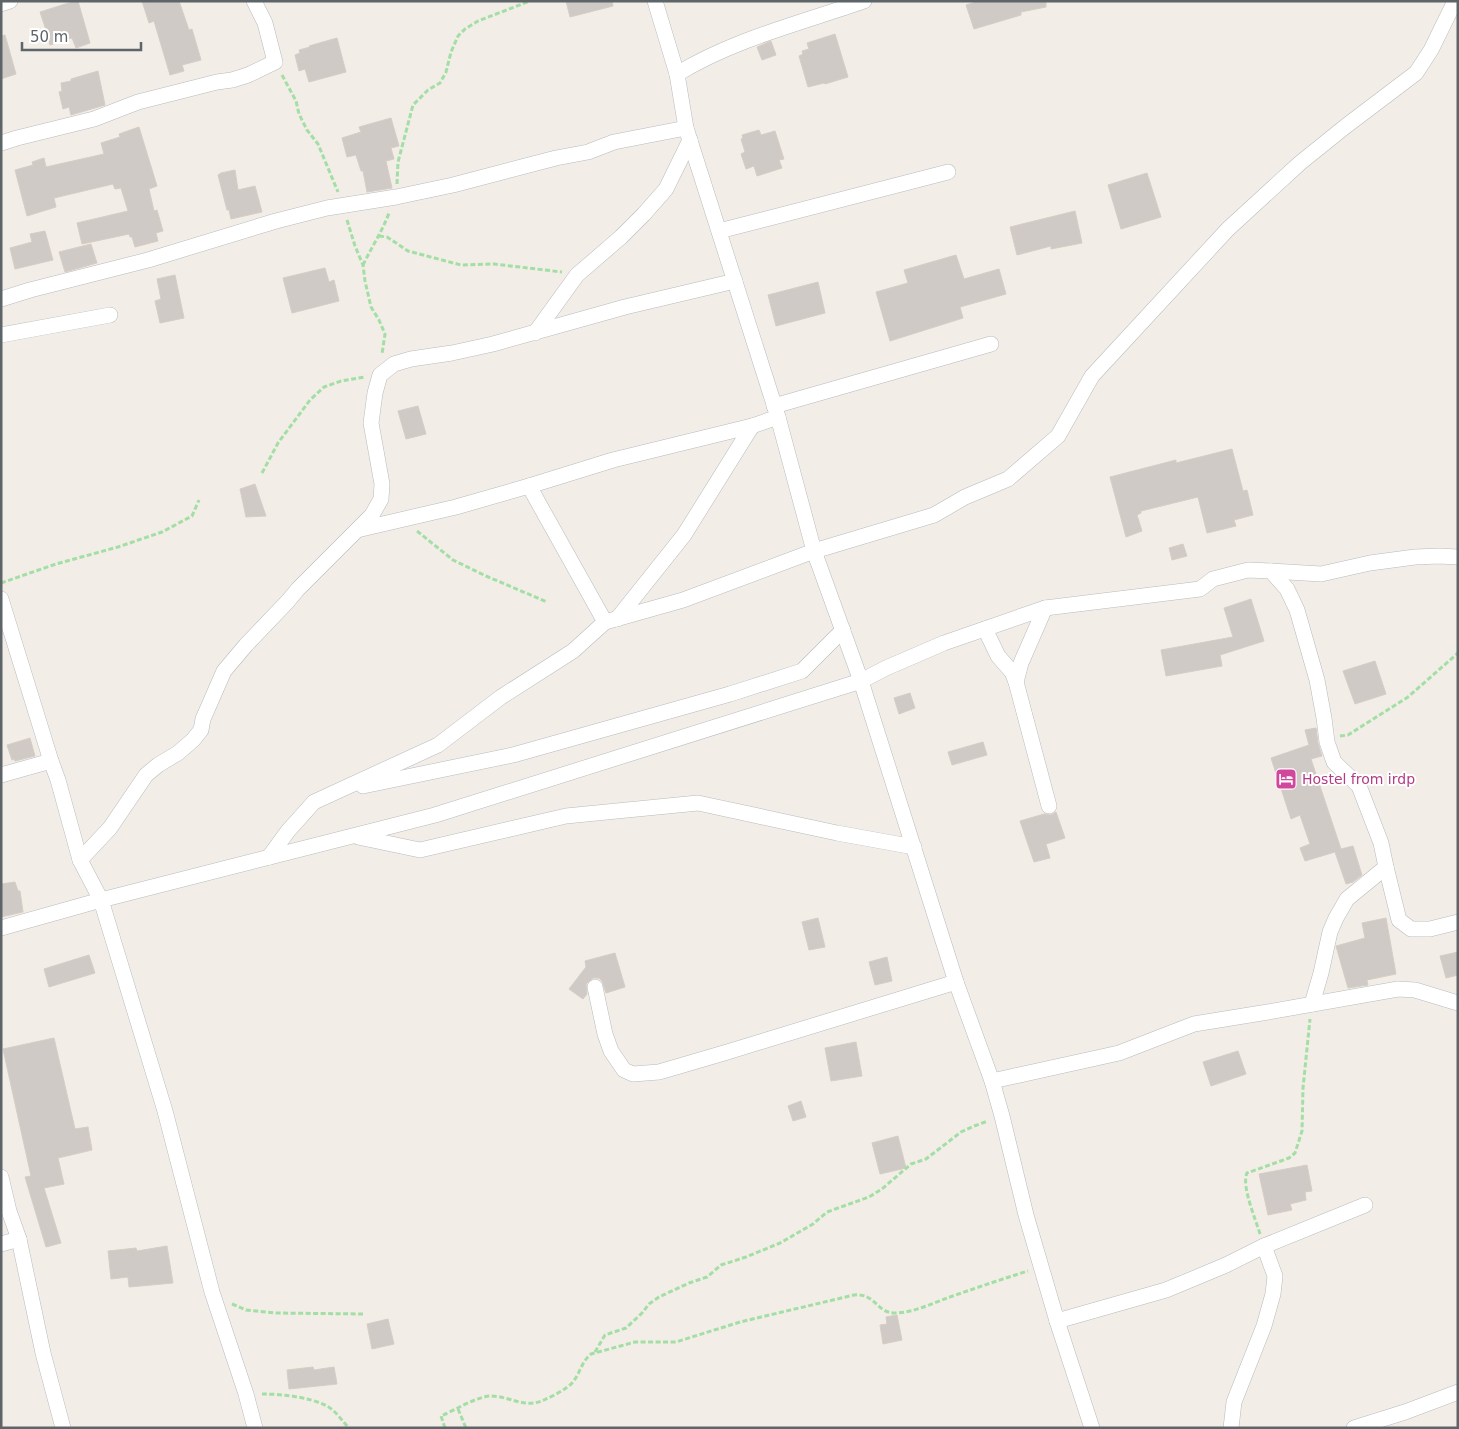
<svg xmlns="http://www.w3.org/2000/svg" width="1459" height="1429" font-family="'DejaVu Sans',sans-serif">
<rect width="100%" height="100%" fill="#f2ede7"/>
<g fill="#cfcac6" stroke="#d7cdc4">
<polygon points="75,1 78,1 90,43 76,48 72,38 50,45 46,33 47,33 40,12"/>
<polygon points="142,1 179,1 189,30 192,29 201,60 182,65 184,71 170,75 154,21 149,23"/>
<polygon points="566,1 612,1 613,6 570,17"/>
<polygon points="979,1 1046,1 1046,7 1021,12 1021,15 974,29 966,5"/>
<polygon points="835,34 848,77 825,84 824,83 808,87 799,56 803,54 802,51 809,49 807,43"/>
<polygon points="5,35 16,74 1,79 1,36"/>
<polygon points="337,38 346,72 309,82 305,69 299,71 295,55 300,53 299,50 310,47 309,46"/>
<polygon points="771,41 776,55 762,60 757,47"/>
<polygon points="98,71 105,105 71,115 69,107 63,109 59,92 62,91 61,83 71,81 71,79"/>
<polygon points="391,118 399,146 391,148 394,159 386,161 392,188 367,192 363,171 361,171 356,155 347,157 342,138 361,132 359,127"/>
<polygon points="139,127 157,186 149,189 154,211 157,210 163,231 156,233 158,241 135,247 132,237 130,237 129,234 82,244 77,223 128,211 121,188 115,189 113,184 54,198 56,207 27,216 15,170 33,165 32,162 44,158 46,167 104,154 101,143 120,137 119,134"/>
<polygon points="759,130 761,135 775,131 784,159 779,160 782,168 757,176 754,166 746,169 741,154 745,152 741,139 743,138 742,135"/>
<polygon points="235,170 238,190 255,186 262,212 231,219 229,210 227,210 218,175 221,173"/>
<polygon points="1147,173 1161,217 1121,229 1108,185"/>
<polygon points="1075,211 1082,243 1051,249 1051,246 1017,255 1010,227"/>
<polygon points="45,231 53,260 15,269 10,248 32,242 30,234"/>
<polygon points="91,244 97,263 65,272 59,252"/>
<polygon points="956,255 964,279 999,269 1006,294 960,307 963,318 890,341 876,292 908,283 904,270"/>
<polygon points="325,268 329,282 334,280 339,301 292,313 283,278"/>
<polygon points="175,275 184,318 160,323 155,301 161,299 157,279"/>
<polygon points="818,282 825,313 776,326 768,295"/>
<polygon points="418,406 426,434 406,439 398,411"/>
<polygon points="1232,449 1243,491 1247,490 1253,515 1234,520 1236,526 1207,533 1198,497 1141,511 1141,513 1137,515 1142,531 1126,537 1110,477 1176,460 1176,463"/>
<polygon points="255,484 266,516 246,517 240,489"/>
<polygon points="1183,544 1187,556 1172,560 1169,548"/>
<polygon points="1251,599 1264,641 1220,655 1222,666 1166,676 1161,650 1233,637 1224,608"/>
<polygon points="1375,661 1386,694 1355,704 1343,671"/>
<polygon points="910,693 915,708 899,714 894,698"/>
<polygon points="1316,728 1318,743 1322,756 1311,759 1341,849 1353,846 1362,875 1353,882 1346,884 1335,852 1305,861 1300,848 1310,844 1300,815 1291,819 1271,758 1309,745 1305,730"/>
<polygon points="30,738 35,756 15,761 14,759 12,760 7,745"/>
<polygon points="983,742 987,755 952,765 948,752"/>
<polygon points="1056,812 1065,838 1046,844 1050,858 1034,862 1020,821 1044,814 1051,815"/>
<polygon points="15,882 18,891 20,891 23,912 1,917 1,884"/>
<polygon points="818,918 825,947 809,950 802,922"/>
<polygon points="1386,918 1396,974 1367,980 1368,985 1348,988 1336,946 1365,938 1362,923"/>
<polygon points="1458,952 1458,975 1446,978 1440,956"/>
<polygon points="615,953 625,987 606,993 602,981 599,978 593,978 586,984 587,994 583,999 569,989 586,967 585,961"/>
<polygon points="89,955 95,973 49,987 44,969"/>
<polygon points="887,957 892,981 875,985 869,962"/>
<polygon points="54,1038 75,1129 88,1127 92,1150 58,1158 64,1184 44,1188 61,1243 46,1247 25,1177 31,1176 3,1049"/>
<polygon points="856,1042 862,1076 831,1081 825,1048"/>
<polygon points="1238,1051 1246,1074 1211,1086 1203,1062"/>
<polygon points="801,1101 806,1117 793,1121 788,1106"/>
<polygon points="898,1136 906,1168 880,1174 872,1143"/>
<polygon points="1307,1165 1312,1191 1305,1192 1306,1200 1290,1204 1292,1210 1268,1215 1259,1174"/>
<polygon points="167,1246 173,1283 129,1287 128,1277 111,1279 108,1251 136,1248 137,1251"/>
<polygon points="897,1315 902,1340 883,1344 880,1325 887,1324 886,1317"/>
<polygon points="388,1319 394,1344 372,1349 367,1324"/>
<polygon points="313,1367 314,1370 334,1367 337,1384 289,1389 287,1370"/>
</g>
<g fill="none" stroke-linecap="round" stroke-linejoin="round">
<g stroke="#b7bbbf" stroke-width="16">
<g id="street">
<polyline points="655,1 677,74 686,128 778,417 814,551 861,681 956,982 992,1081 1002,1116 1026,1215 1057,1321 1092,1428"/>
<polyline points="1,4 10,1"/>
<path d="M677 74C734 39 801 23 864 1"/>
<polyline points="1,143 17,138 94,119 138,102 217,82 232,80 248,75 275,62 265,23 254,1"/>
<polyline points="719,231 948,172"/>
<polyline points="1,299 30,290 148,260 276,221 327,208 396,197 453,185 556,158 588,152 614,142 686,128"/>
<polyline points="535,333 577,275 621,237 644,214 666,189 690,140"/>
<polyline points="1,335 110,315"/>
<polyline points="774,406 991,344"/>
<polyline points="357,530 456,507 529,486 613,460 752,426 778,417"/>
<polyline points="1271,571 1321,574 1370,563 1415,557 1439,556 1458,557"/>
<polyline points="1,599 51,761 58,780 80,860 101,900 165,1111 212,1292 246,1394 255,1428"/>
<polyline points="617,619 684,535 752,426"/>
<polyline points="605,622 683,600 814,551 934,515 965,497 1008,479 1058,436 1092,376 1228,229 1300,163 1346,126 1416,73 1431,50 1455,1"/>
<polyline points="985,629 998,656 1012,672 1016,682 1049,806"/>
<polyline points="1016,682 1021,663 1045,608"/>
<polyline points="1,775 51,761"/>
<polyline points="363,786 513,755 730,694 802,671 843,630"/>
<polyline points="358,837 420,850 566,816 698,803 837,833 914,847"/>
<polyline points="269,857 288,831 314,802 438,745 501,697 573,651 605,622 529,486"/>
<polyline points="80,860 110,828 146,775 158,765 178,753 193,740 201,730 203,719 224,671 246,645 288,601 298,589 372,515 381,499 382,484 371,423 375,393 380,375 394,364 411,359 452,353 493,344 625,307 735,281"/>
<polyline points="1386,867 1399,920 1411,929 1430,929 1458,922"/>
<polyline points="1,928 101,900 435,815 861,681 886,668 944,643 1045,608 1200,589 1213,579 1248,570 1271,571 1287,589 1297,610 1317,680 1324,718 1327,742 1334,762 1359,786 1381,843 1386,867 1347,899 1336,918 1330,932 1321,973 1312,1004"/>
<polyline points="595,987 605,1034 611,1051 624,1070 633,1074 659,1072 724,1053 956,982"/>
<polyline points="992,1081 1119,1053 1194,1024 1268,1012 1398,989 1415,990 1458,1003"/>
<polyline points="1,1177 9,1211 19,1239 43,1353 63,1428"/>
<polyline points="1,1244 19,1239"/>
<polyline points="1057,1321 1166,1290 1226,1265 1264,1246 1365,1205"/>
<polyline points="1231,1428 1234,1402 1264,1326 1273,1294 1275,1276 1264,1246"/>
<polyline points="1354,1428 1405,1412 1458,1392"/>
</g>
</g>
<g stroke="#a3dfa5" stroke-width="3" stroke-dasharray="5 2.5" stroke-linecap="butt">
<polyline points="282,75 296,101 299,114 307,130 318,144 338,192"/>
<polyline points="397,184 398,162 413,105 428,90 440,83 446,72 451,52 458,36 465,29 478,21 530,1"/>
<polyline points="347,220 355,246 363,265 365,281 371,307 379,320 385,334 382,354"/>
<polyline points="379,236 387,237 408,251 461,265 494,264 562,272"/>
<path d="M363 265C371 248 382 232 389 213"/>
<polyline points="262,473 278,443 310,400 324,387 341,381 365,377"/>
<polyline points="417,531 453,560 486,576 547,602"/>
<polyline points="1,583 56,564 118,547 162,532 192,516 199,500"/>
<polyline points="1340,736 1348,735 1408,697 1458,653"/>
<path d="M1260 1234C1256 1220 1241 1186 1247 1173L1289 1158 1295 1153 1302 1131 1303 1088 1310 1019"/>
<polyline points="232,1304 246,1310 276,1313 363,1314"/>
<polyline points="595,1352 605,1335 626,1328 642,1313 649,1304 659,1297 689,1283 707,1277 721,1265 746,1257 780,1243 813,1224 827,1212 869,1197 882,1189 911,1164 926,1159 961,1132 974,1126 988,1121"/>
<path d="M262 1394C282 1394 309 1397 327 1406 336 1411 342 1421 349 1428"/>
<polyline points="458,1409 466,1428"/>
<path d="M445 1428 441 1416C455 1410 476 1397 490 1396 511 1396 525 1410 546 1399 553 1396 568 1388 572 1383 580 1374 581 1362 591 1354L635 1342H676L740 1322 854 1295C876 1293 876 1313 895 1313 913 1313 933 1303 950 1297 976 1288 1002 1279 1028 1271"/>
</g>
<use href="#street" stroke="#fff" stroke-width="15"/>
</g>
<defs>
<g id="hotel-square" transform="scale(1.125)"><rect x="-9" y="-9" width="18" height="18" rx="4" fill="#d1479c" stroke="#fff"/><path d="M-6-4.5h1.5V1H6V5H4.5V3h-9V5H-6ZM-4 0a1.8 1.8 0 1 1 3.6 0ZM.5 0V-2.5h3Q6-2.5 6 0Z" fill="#fff"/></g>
</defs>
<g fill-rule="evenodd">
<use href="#hotel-square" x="1286" y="779"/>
</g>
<g text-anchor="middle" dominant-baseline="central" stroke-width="4" stroke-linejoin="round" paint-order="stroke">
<g font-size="14" fill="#b23c85" stroke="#fff" text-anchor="start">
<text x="1302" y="779">Hostel from irdp</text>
</g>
</g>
<rect width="1459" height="1429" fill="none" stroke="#5e6569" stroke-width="5"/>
<path d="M22 42v8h119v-8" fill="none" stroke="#5e6569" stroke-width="2.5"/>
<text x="30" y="42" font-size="15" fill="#5e6569" stroke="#ffffff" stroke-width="4" paint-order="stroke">50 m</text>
</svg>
